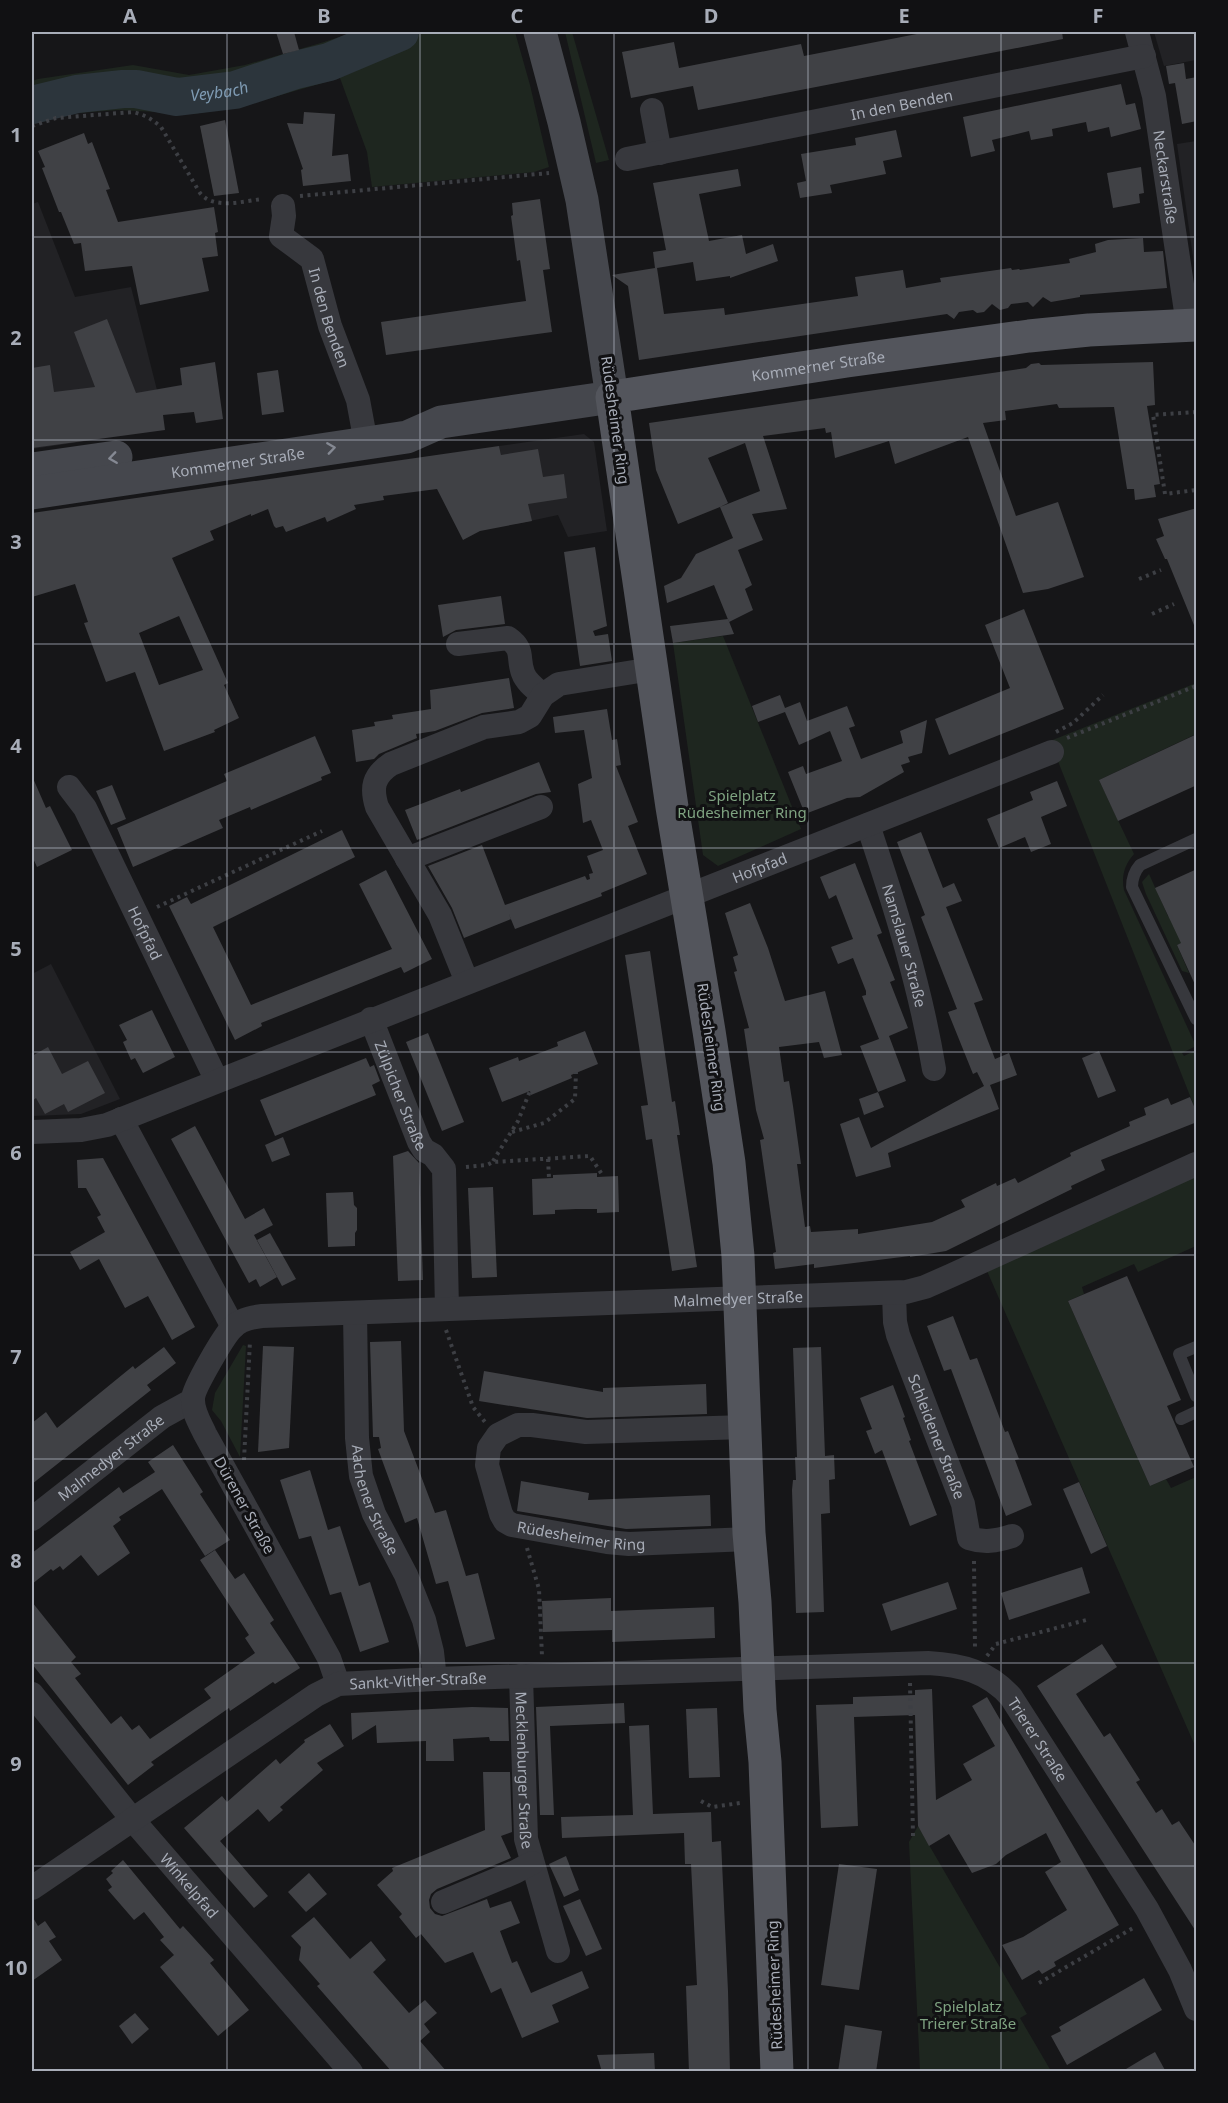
<svg xmlns="http://www.w3.org/2000/svg" width="1228" height="2103" font-family="'Noto Sans',sans-serif">
<rect width="100%" height="100%" fill="#161618"/>
<g fill="#222225">
<polygon points="1154,32 1196,32 1196,60 1164,66"/>
<polygon points="1196,141 1196,278 1177,144"/>
<polygon points="38,202 75,297 131,287 161,406 100,435 100,439 32,449 32,204"/>
<polygon points="584,434 594,442 607,531 568,537 558,515 516,524 499,446"/>
<polygon points="51,964 120,1099 81,1114 32,1116 32,974"/>
</g>
<g fill="#1e261f">
<polygon points="354,32 515,32 530,85 549,167 534,172 372,187 367,152 340,78 239,107 193,114 118,110 52,115 32,121 32,81 38,79 133,65 189,75 245,65 324,42"/>
<polygon points="565,32 572,32 609,160 596,163"/>
<polygon points="723,636 801,829 718,866 703,855 673,643"/>
<path d="M1196 683V734L1099 780 1134 854C1125 864 1121 876 1124 890L1196 1046 1182 1053 1184 1056 1196 1050V1111L1050 741Z"/>
<polygon points="1149,874 1168,916 1196,936 1177,945 1189,973 1182,971 1146,894 1142,882"/>
<polygon points="1196,1175 1196,1246 1138,1272 1134,1264 1082,1287 1084,1294 1068,1301 1150,1486 1166,1479 1171,1488 1196,1477 1196,1748 987,1271"/>
<polygon points="243,1345 246,1346 240,1457 221,1421 212,1410 215,1393"/>
<polygon points="918,1826 1027,2014 1020,2018 1051,2071 920,2071 909,1842"/>
</g>
<g fill="none" stroke-linecap="round" stroke-linejoin="round">
<path stroke="#2c353c" stroke-width="38" id="s1" d="M32 105 77 94 123 89H136L177 97 235 90 296 70 329 62 400 32"/>
</g>
<g fill="#404145" fill-rule="evenodd">
<polygon points="276,32 294,32 299,50 283,54"/>
<polygon points="927,32 1062,32 1063,39 698,110 693,86 631,98 622,52 674,42 679,68 801,44 804,56"/>
<polygon points="1184,63 1186,79 1197,77 1197,121 1182,124 1175,83 1169,84 1166,66"/>
<polygon points="1121,84 1126,105 1135,103 1141,129 1111,137 1109,127 1088,132 1086,122 1052,129 1053,136 1031,140 1029,131 992,140 995,151 971,157 963,117"/>
<polygon points="304,112 335,114 332,156 348,154 351,181 303,186 301,170 303,169 287,123 303,124"/>
<polygon points="225,120 239,193 214,196 200,126"/>
<polygon points="896,130 902,157 883,161 886,174 830,185 832,193 800,198 797,183 806,181 801,154 856,145 855,138"/>
<polygon points="84,133 88,144 92,142 110,189 106,190 118,222 214,207 218,232 215,233 218,256 202,258 209,291 140,305 132,266 85,271 81,243 74,244 61,212 59,212 42,168 45,167 38,151"/>
<polygon points="1141,167 1144,193 1139,194 1140,203 1113,208 1107,173"/>
<polygon points="738,169 741,186 699,194 709,241 742,235 746,254 773,244 778,261 730,278 730,276 696,281 693,262 657,268 664,314 724,308 725,315 858,296 855,277 903,270 906,288 941,282 940,278 1011,268 1012,270 1019,269 1020,270 1070,263 1069,259 1096,252 1095,244 1108,240 1143,238 1144,252 1163,251 1167,288 1080,295 1080,297 1051,302 1043,297 1033,307 1028,302 1011,304 1008,308 1000,310 992,304 984,312 977,313 973,310 959,312 954,319 947,314 639,360 628,286 612,275 655,268 653,252 666,250 653,183"/>
<polygon points="540,199 550,269 543,270 552,332 386,355 381,322 526,301 520,260 517,261 511,216 513,215 512,203"/>
<polygon points="107,319 136,393 182,385 180,368 215,362 223,419 196,423 194,412 163,415 165,430 32,448 32,368 50,365 54,392 95,387 74,332"/>
<path d="M1153 362 1155 405 1147 406 1160 484 1154 485 1156 497 1135 500 1134 489H1127L1114 407 1059 408 1057 404 1005 411 1006 420 983 423 1016 516 1058 502 1084 577 1048 589 1023 593 968 437 895 464 889 441 835 458 831 432 826 433 825 428 763 436 787 509 752 514 763 540 738 550 752 585 745 589 753 610 729 622 714 585 667 603 664 586 681 578 696 554 733 538 720 507 678 524 656 470 649 423 1026 368 1031 364 1039 363 1041 365ZM745 443 760 491 720 507 728 503 708 458Z"/>
<polygon points="278,370 284,412 262,415 257,373"/>
<path d="M499 446 501 455 538 449 543 477 564 474 567 498 528 504 532 521 480 531 463 540 437 489 383 496 384 500 354 505 356 509 327 522 325 517 286 532 283 526 276 528 274 526 268 509 251 516V514L210 531 214 540 172 558 228 683 224 685 239 718 214 730 215 732 164 751 135 672 106 682 84 623 88 622 75 584 32 597V513ZM179 616 203 670 159 685 139 633Z"/>
<polygon points="1197,508 1197,630 1196,630 1167,559 1165,559 1156,539 1164,536 1158,519"/>
<polygon points="595,547 607,626 593,631 595,636 608,634 612,661 580,666 564,552"/>
<polygon points="501,596 505,624 456,630 443,637 438,605"/>
<polygon points="1024,609 1064,709 949,755 935,719 1010,688 985,625"/>
<polygon points="728,619 734,634 673,643 670,626"/>
<polygon points="509,678 514,708 482,713 435,731 416,734 417,738 379,754 374,759 356,762 352,730 375,726 374,722 393,719 392,715 431,709 430,690"/>
<polygon points="780,695 785,708 800,702 807,721 847,706 855,726 849,728 861,759 903,743 900,731 927,720 922,753 908,757 910,762 901,765 904,772 860,797 847,798 805,814 788,772 803,766 806,774 842,761 830,731 799,745 785,712 758,722 752,706"/>
<polygon points="607,709 612,740 617,739 621,765 616,766 638,822 628,826 647,874 601,893 602,896 515,929 508,912 511,919 464,938 452,908 428,866 482,845 505,905 585,876 587,880 590,879 589,874 593,873 587,856 603,850 591,820 583,823 578,784 592,778 584,730 555,733 553,717"/>
<polygon points="1197,734 1197,785 1118,821 1099,780"/>
<polygon points="315,736 331,773 321,777 322,780 260,806 251,810 250,807 219,820 223,828 133,867 117,828 227,781 224,774"/>
<polygon points="539,762 551,792 536,794 417,840 405,810 460,789 461,792"/>
<polygon points="32,776 46,808 50,806 72,850 37,867 32,856"/>
<polygon points="1057,781 1067,806 1041,817 1051,844 1031,852 1025,837 999,848 987,819 1033,800 1030,792"/>
<polygon points="112,785 126,819 111,825 96,791"/>
<polygon points="342,830 355,857 213,927 251,1005 392,949 359,884 386,870 432,959 404,973 401,967 261,1023 262,1026 235,1040 169,906 187,897 191,904"/>
<polygon points="921,832 943,888 954,883 962,901 946,907 983,1000 974,1003 988,1041 995,1059 1009,1053 1017,1075 990,1085 999,1109 888,1153 891,1167 856,1177 840,1124 859,1117 871,1148 984,1086 977,1072 973,1074 948,1012 957,1009 921,917 925,915 897,842"/>
<polygon points="855,863 882,933 877,935 895,980 890,982 908,1028 889,1036 906,1081 878,1092 860,1046 879,1039 862,996 866,995 866,991 853,958 838,964 831,947 853,939 836,895 829,899 820,877"/>
<polygon points="1197,869 1197,989 1177,945 1181,943 1155,888"/>
<polygon points="750,903 768,948 785,1001 825,991 842,1055 824,1058 819,1042 779,1047 784,1082 789,1081 793,1106 801,1164 797,1164 805,1227 810,1226 811,1232 858,1229 858,1234 932,1222 965,1207 961,1200 996,1183 997,1186 1015,1178 1018,1183 1071,1156 1070,1153 1130,1126 1129,1122 1146,1115 1144,1108 1168,1098 1171,1105 1190,1097 1197,1113 1197,1122 1101,1160 1105,1170 1071,1186 1072,1189 946,1251 910,1257 910,1256 814,1268 814,1264 775,1269 773,1253 776,1252 760,1140 764,1139 756,1110 744,1029 749,1028 734,972 737,971 733,957 738,955 725,913"/>
<polygon points="650,951 672,1102 675,1101 680,1135 677,1135 697,1267 672,1271 652,1139 646,1140 641,1106 648,1105 625,955"/>
<polygon points="152,1010 175,1057 143,1073 135,1058 131,1060 123,1042 127,1040 119,1025"/>
<polygon points="585,1031 598,1064 571,1075 572,1078 531,1095 530,1091 502,1102 489,1068 518,1057 519,1061 558,1046 557,1042"/>
<polygon points="428,1033 464,1122 442,1131 406,1042"/>
<polygon points="48,1047 62,1074 88,1061 105,1093 68,1112 64,1104 45,1114 36,1098 32,1101 32,1056"/>
<polygon points="1099,1051 1116,1091 1098,1098 1082,1058"/>
<polygon points="366,1058 370,1067 374,1065 380,1081 372,1085 376,1095 275,1136 260,1100"/>
<polygon points="878,1092 884,1107 864,1115 859,1099"/>
<polygon points="195,1126 245,1219 264,1208 273,1225 254,1235 277,1277 260,1287 256,1279 249,1283 171,1139"/>
<polygon points="283,1137 290,1155 272,1162 265,1145"/>
<polygon points="408,1151 419,1163 423,1280 398,1281 393,1156"/>
<polygon points="103,1158 195,1327 172,1340 148,1296 125,1308 99,1259 80,1270 70,1252 105,1232 97,1217 101,1215 86,1188 78,1188 77,1160"/>
<polygon points="597,1173 597,1177 618,1176 619,1212 597,1213 597,1209 576,1209 555,1210 555,1214 533,1215 532,1179 553,1178 553,1175"/>
<polygon points="493,1187 497,1277 472,1278 468,1188"/>
<polygon points="353,1192 354,1205 357,1208 357,1230 355,1233 355,1246 328,1247 326,1193"/>
<polygon points="270,1233 296,1279 282,1286 257,1240"/>
<polygon points="1127,1276 1181,1400 1167,1406 1194,1467 1150,1486 1068,1301"/>
<polygon points="953,1316 970,1360 977,1358 1005,1432 1008,1431 1019,1459 1015,1460 1032,1505 1006,1516 951,1369 944,1371 927,1326"/>
<polygon points="401,1341 404,1431 435,1513 446,1510 466,1576 478,1573 495,1639 466,1647 448,1581 436,1584 417,1518 405,1523 378,1449 381,1448 379,1437 373,1437 370,1342"/>
<polygon points="263,1346 294,1347 289,1448 258,1452"/>
<polygon points="164,1347 176,1363 147,1385 151,1390 32,1484 32,1423 46,1412 57,1428 133,1366 135,1369"/>
<polygon points="821,1347 825,1456 834,1455 835,1479 829,1480 830,1513 821,1514 824,1612 796,1613 792,1490 793,1480 796,1480 795,1457 797,1457 793,1348"/>
<polygon points="484,1371 603,1392 603,1388 706,1384 707,1414 587,1418 479,1401"/>
<polygon points="893,1385 905,1417 903,1418 911,1440 909,1441 937,1515 910,1526 882,1450 875,1454 866,1431 872,1429 860,1398"/>
<polygon points="173,1445 203,1492 200,1494 230,1540 205,1556 162,1489 119,1517 121,1520 113,1526 130,1553 98,1576 81,1555 63,1570 60,1566 53,1571 51,1569 32,1584 32,1553 119,1487 123,1493 155,1472 148,1462"/>
<polygon points="310,1470 328,1530 340,1526 359,1586 370,1582 389,1642 360,1652 341,1592 330,1595 311,1536 299,1539 280,1480"/>
<polygon points="521,1481 589,1493 588,1500 710,1495 711,1526 626,1529 517,1511"/>
<polygon points="1079,1482 1107,1546 1091,1554 1063,1489"/>
<polygon points="215,1550 235,1579 244,1573 274,1620 270,1623 300,1668 275,1684 273,1682 230,1711 229,1708 151,1762 154,1765 128,1785 32,1664 32,1602 76,1657 71,1662 81,1674 75,1678 111,1724 121,1716 132,1730 139,1725 150,1739 211,1698 204,1689 255,1653 245,1638 249,1635 200,1560"/>
<polygon points="1082,1567 1090,1593 1009,1620 1001,1593"/>
<polygon points="948,1582 957,1609 891,1631 882,1604"/>
<polygon points="611,1598 611,1611 714,1607 715,1638 612,1642 612,1630 543,1632 542,1601"/>
<polygon points="1102,1644 1117,1667 1076,1694 1104,1737 1110,1733 1140,1780 1136,1782 1156,1813 1162,1809 1172,1825 1179,1821 1197,1848 1197,1933 1037,1686"/>
<polygon points="932,1689 936,1800 972,1780 963,1764 995,1746 972,1706 987,1697 1119,1925 1054,1962 1056,1966 1042,1974 1039,1970 1022,1980 1002,1945 1023,1937 1067,1910 1045,1872 1061,1862 1046,1833 1006,1855 996,1864 972,1873 949,1834 929,1846 918,1826 915,1715 854,1717 858,1826 821,1828 816,1705 853,1704 853,1697 915,1695 915,1690"/>
<polygon points="624,1703 625,1723 550,1726 554,1815 540,1815 536,1707"/>
<polygon points="472,1707 508,1708 509,1741 490,1741 489,1737 453,1739 454,1761 426,1761 426,1741 377,1743 376,1725 352,1740 351,1713"/>
<polygon points="717,1708 720,1777 689,1778 686,1709"/>
<polygon points="330,1724 344,1746 317,1763 323,1770 280,1807 283,1810 269,1822 258,1809 220,1841 268,1896 254,1908 184,1828 222,1796 227,1802 276,1759 280,1764 305,1742 304,1740"/>
<polygon points="649,1725 653,1814 711,1812 712,1842 721,1841 728,1991 730,2072 689,2072 686,1986 697,1985 691,1864 685,1864 684,1833 562,1838 561,1817 633,1815 629,1726"/>
<polygon points="483,1772 510,1772 512,1832 501,1836 511,1858 437,1889 431,1894 429,1900 430,1908 435,1914 442,1916 487,1899 490,1908 511,1901 520,1923 500,1931 512,1963 517,1961 531,1993 582,1971 589,1988 552,2005 559,2022 522,2038 501,1988 491,1993 473,1952 445,1963 421,1934 416,1938 399,1917 402,1914 377,1885 393,1871 392,1868 485,1830"/>
<polygon points="566,1856 579,1890 564,1897 549,1864"/>
<polygon points="123,1860 180,1929 183,1926 214,1960 210,1963 249,2010 218,2036 160,1967 174,1955 160,1940 164,1937 144,1912 134,1920 108,1890 112,1887 106,1879 113,1873 111,1871"/>
<polygon points="839,1864 877,1869 859,1990 821,1985"/>
<polygon points="309,1873 327,1894 306,1912 288,1892"/>
<polygon points="580,1899 602,1949 586,1956 563,1906"/>
<polygon points="32,1916 38,1926 45,1921 56,1937 49,1941 62,1960 32,1981"/>
<polygon points="314,1917 350,1959 371,1941 386,1960 373,1972 409,2013 425,2000 437,2013 424,2024 430,2032 420,2041 447,2072 392,2072 317,1986 320,1984 299,1960 301,1947 291,1936"/>
<polygon points="1144,1978 1162,2010 1067,2065 1051,2036 1061,2031 1059,2027"/>
<polygon points="135,2013 149,2029 132,2044 119,2026"/>
<polygon points="845,2025 882,2031 876,2072 838,2072"/>
<polygon points="1155,2052 1166,2072 1121,2072 1146,2057"/>
<polygon points="654,2053 655,2072 602,2072 597,2055"/>
</g>
<g fill="none" stroke-linecap="round" stroke-linejoin="round">
<g stroke="#3d3f44" stroke-width="4" stroke-dasharray="3 4.5" stroke-linecap="butt">
<path d="M32 126 56 118 133 112C145 115 152 119 161 127L200 193C214 210 243 201 263 199"/>
<polyline points="300,196 549,173"/>
<polyline points="1196,412 1153,415 1165,494 1196,490"/>
<polyline points="1139,579 1161,570"/>
<polyline points="1152,614 1174,604"/>
<polyline points="1056,732 1073,723 1103,695"/>
<polyline points="1067,738 1196,686"/>
<polyline points="157,907 322,831"/>
<polyline points="512,1132 544,1123 575,1099 576,1072"/>
<polyline points="548,1159 549,1178"/>
<polyline points="493,1161 518,1121 530,1091"/>
<polyline points="466,1167 487,1165 493,1162 590,1156 603,1176"/>
<polyline points="446,1330 473,1407 485,1422"/>
<polyline points="244,1460 250,1341"/>
<polyline points="527,1548 539,1589 542,1656"/>
<polyline points="974,1561 975,1649"/>
<polyline points="987,1656 996,1644 1090,1619"/>
<polyline points="910,1683 913,1836"/>
<polyline points="701,1801 712,1807 740,1803"/>
<polyline points="1039,1983 1133,1928"/>
</g>
<g stroke="#37383d" stroke-width="12">
<path d="M1196 839 1140 865C1134 872 1132 878 1132 887L1196 1019"/>
<polyline points="1196,1347 1179,1354 1196,1396"/>
<polyline points="1181,1419 1196,1412"/>
</g>
<g stroke="#37383d" stroke-width="24">
<path id="s2" d="M1137 32 1154 96 1188 325"/>
<polyline points="652,110 660,153"/>
<path id="s3" d="M627 159 1144 56"/>
<path id="s4" d="M283 206 284 216 281 236 312 259 330 326 358 400 366 443"/>
<path d="M458 644 508 638C525 650 517 657 523 673 526 682 536 689 543 695"/>
<path id="s5" d="M69 787 85 808 217 1081"/>
<path id="s6" d="M868 825C895 906 920 985 934 1069"/>
<polyline points="407,859 541,807"/>
<path d="M467 982 440 915 377 807C371 788 373 776 391 764L484 727 519 722 530 716 543 695 559 684 652 669"/>
<path id="s7" d="M371 1019 419 1142 424 1150 433 1155 444 1169 447 1309"/>
<polyline points="121,1119 233,1327"/>
<path id="s8" d="M32 1132 81 1130 107 1125 1052 752"/>
<path id="s9" d="M894 1294 895 1322 898 1335 963 1504 969 1538C984 1543 996 1541 1012 1536"/>
<path id="s10" d="M355 1313 357 1438 361 1476 374 1514 406 1575 424 1620 432 1652 435 1679"/>
<path id="s11" d="M745 1427 586 1432 532 1425H518L498 1435 489 1448 487 1465 501 1514 505 1521 512 1525 607 1542 629 1544 749 1539"/>
<path id="s12" d="M32 1519 162 1417 193 1400"/>
<path id="s13" d="M521 1676 526 1839 558 1951"/>
<path id="s14" d="M338 1684 329 1658 205 1434C200 1423 192 1411 193 1398 194 1387 224 1336 232 1328 240 1319 252 1317 262 1316L906 1292 925 1287 950 1276 1196 1164"/>
<path id="s15" d="M32 1694 132 1819 351 2072"/>
<path id="s16" d="M32 1888 316 1695 338 1684 435 1679 928 1663C961 1665 988 1671 1011 1697L1147 1909 1180 1970 1196 2009"/>
<polyline points="443,1902 515,1872 532,1863"/>
</g>
<g stroke="#45474d" stroke-width="33">
<polyline points="32,469 116,457"/>
<path id="s17" d="M32 493 407 437 441 422 612 397 582 200 564 122 540 32"/>
</g>
<path stroke="#53555c" stroke-width="33" id="s18" d="M777 2072 765 1762 760 1710 755 1602 749 1533 738 1256 729 1163 709 1031 672 807 612 397 847 361 1029 336 1089 330 1196 325"/>
</g>
<defs><path id="oneway-chevron" d="M-2-3.5L2.5 0L-2 3.5" fill="none" stroke-width="1.6" stroke-linecap="round" stroke-linejoin="round" transform="scale(1.5)"/></defs>
<g stroke="#858993">
<use href="#oneway-chevron" transform="translate(331 448) rotate(-8)"/>
<use href="#oneway-chevron" transform="translate(113 458) rotate(172)"/>
</g>
<path fill="none" stroke="#a8adb8" stroke-width="1.5" stroke-opacity="0.55" d="M227 32V2072M420 32V2072M614 32V2072M808 32V2072M1001 32V2072M32 237H1196M32 440H1196M32 644H1196M32 848H1196M32 1052H1196M32 1255H1196M32 1459H1196M32 1663H1196M32 1866H1196"/>
<g text-anchor="middle" dominant-baseline="central" stroke-width="6" stroke-linejoin="round" paint-order="stroke">
<g font-size="15" fill="#a8adb8" stroke="#111113">
<text stroke="none"><textPath href="#s3" startOffset="280">In den Benden</textPath></text>
<text stroke="none"><textPath href="#s2" startOffset="148">Neckarstraße</textPath></text>
<text stroke="none"><textPath href="#s4" startOffset="130">In den Benden</textPath></text>
<text stroke="none"><textPath href="#s18" startOffset="1894">Kommerner Straße</textPath></text>
<text transform="translate(616 420) rotate(82)">Rüdesheimer Ring</text>
<text stroke="none"><textPath href="#s17" startOffset="208">Kommerner Straße</textPath></text>
<text stroke="none"><textPath href="#s8" startOffset="777">Hofpfad</textPath></text>
<text stroke="none"><textPath href="#s5" startOffset="165">Hofpfad</textPath></text>
<text stroke="none"><textPath href="#s6" startOffset="126">Namslauer Straße</textPath></text>
<text transform="translate(712 1047) rotate(82)">Rüdesheimer Ring</text>
<text stroke="none"><textPath href="#s7" startOffset="82">Zülpicher Straße</textPath></text>
<text stroke="none"><textPath href="#s14" startOffset="912">Malmedyer Straße</textPath></text>
<text stroke="none"><textPath href="#s9" startOffset="150">Schleidener Straße</textPath></text>
<text stroke="none"><textPath href="#s12" startOffset="100">Malmedyer Straße</textPath></text>
<text stroke="none"><textPath href="#s10" startOffset="190">Aachener Straße</textPath></text>
<text transform="translate(245 1505) rotate(61)">Dürener Straße</text>
<text stroke="none"><textPath href="#s11" startOffset="420">Rüdesheimer Ring</textPath></text>
<text stroke="none"><textPath href="#s16" startOffset="448">Sankt-Vither-Straße</textPath></text>
<text stroke="none"><textPath href="#s16" startOffset="1101">Trierer Straße</textPath></text>
<text stroke="none"><textPath href="#s13" startOffset="94">Mecklenburger Straße</textPath></text>
<text stroke="none"><textPath href="#s15" startOffset="248">Winkelpfad</textPath></text>
<text transform="translate(774 1985) rotate(-92)">Rüdesheimer Ring</text>
</g>
<g font-size="15" fill="#7fa381" stroke="#111113">
<text x="742" y="795">Spielplatz<tspan x="742" dy="17">Rüdesheimer Ring</tspan></text>
<text x="968" y="2006">Spielplatz<tspan x="968" dy="17">Trierer Straße</tspan></text>
</g>
<g font-size="16" font-style="italic" fill="#7f9bb3" stroke="#111113">
<text stroke="none"><textPath href="#s1" startOffset="190">Veybach</textPath></text>
</g>
</g>
<rect width="1228" height="2103" fill="none" stroke="#111113" stroke-width="66"/>
<rect x="33" y="33" width="1162" height="2037" fill="none" stroke="#a8adb8" stroke-width="2"/>
<g font-size="20" text-anchor="middle" font-weight="bold" fill="#a8adb8">
<text x="130" y="23">A</text>
<text x="324" y="23">B</text>
<text x="517" y="23">C</text>
<text x="711" y="23">D</text>
<text x="904" y="23">E</text>
<text x="1098" y="23">F</text>
<text x="16" y="142">1</text>
<text x="16" y="345">2</text>
<text x="16" y="549">3</text>
<text x="16" y="753">4</text>
<text x="16" y="956">5</text>
<text x="16" y="1160">6</text>
<text x="16" y="1364">7</text>
<text x="16" y="1568">8</text>
<text x="16" y="1771">9</text>
<text x="16" y="1975">10</text>
</g>
</svg>
